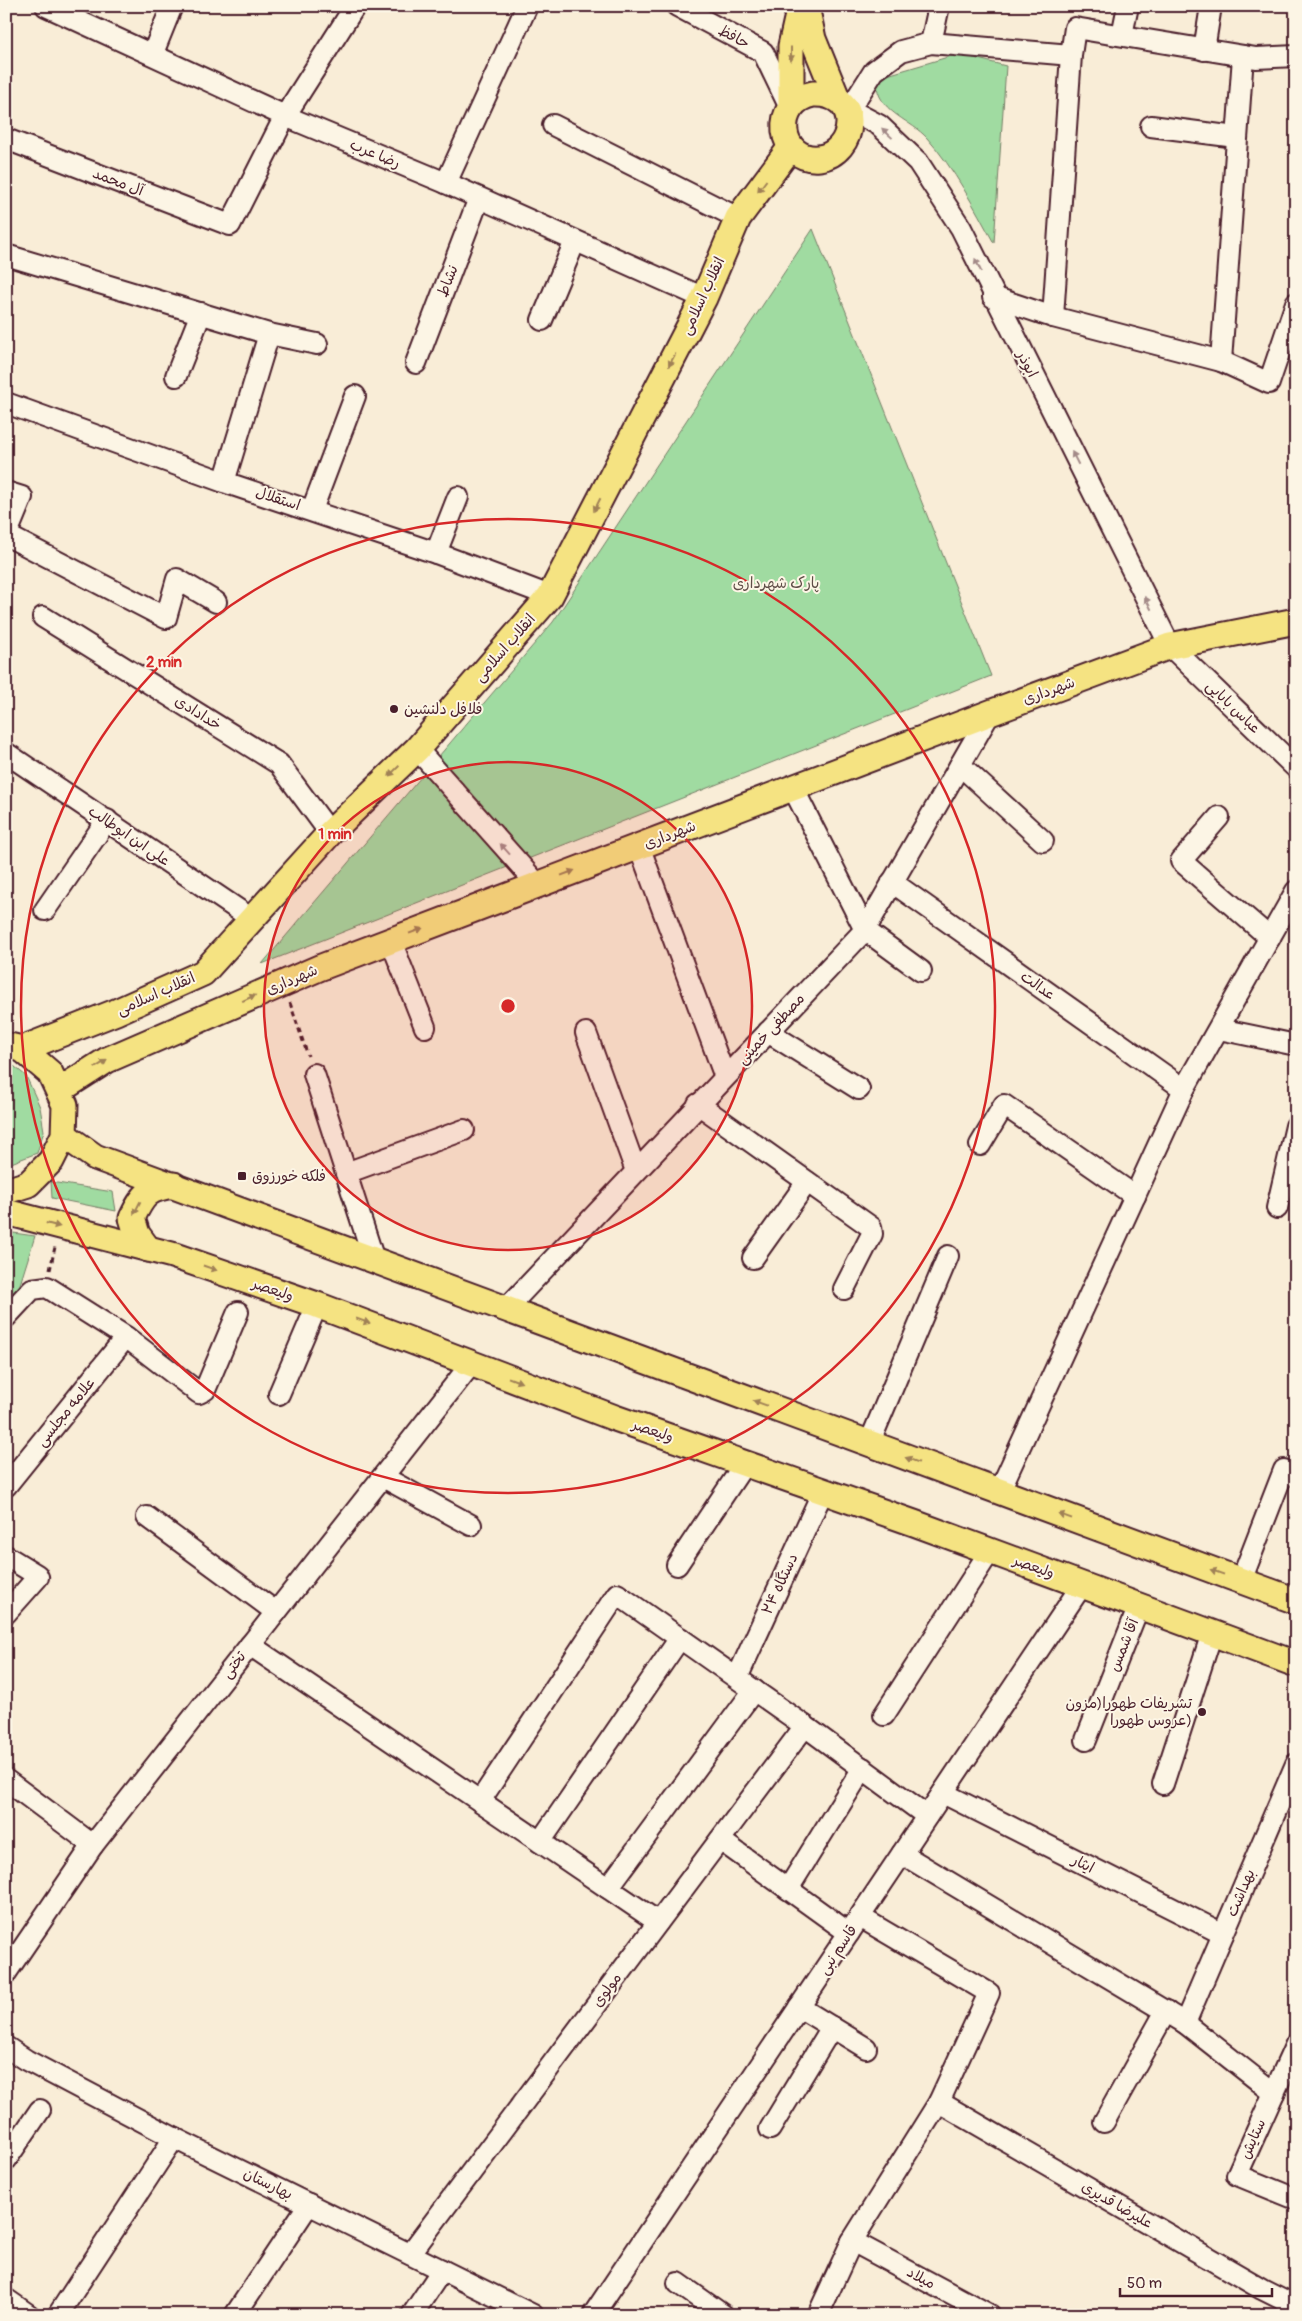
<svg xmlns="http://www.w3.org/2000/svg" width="1302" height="2321" font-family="Pangolin,'Playpen Sans Arabic',sans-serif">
<rect width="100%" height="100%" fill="#f9edd7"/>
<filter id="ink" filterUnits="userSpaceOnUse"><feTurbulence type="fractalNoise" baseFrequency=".02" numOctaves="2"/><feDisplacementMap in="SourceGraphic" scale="10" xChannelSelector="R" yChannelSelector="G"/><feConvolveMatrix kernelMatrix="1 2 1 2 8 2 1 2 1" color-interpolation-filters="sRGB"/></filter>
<g filter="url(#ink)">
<g fill="#a0dba1" stroke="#757d66">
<path d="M958 54 1006 66 994 243C974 207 955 169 927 138 912 121 881 113 877 87L884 76Z"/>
<polygon points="813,229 991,676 262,964 553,622"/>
<polygon points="9,1062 26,1076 40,1107 44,1131 37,1153 6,1165 6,1063"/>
<polygon points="51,1182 113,1192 116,1211 52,1198"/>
<polygon points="6,1232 35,1236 17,1294 6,1294"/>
</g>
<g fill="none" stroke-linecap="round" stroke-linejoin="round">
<g stroke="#4a1f2b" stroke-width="24">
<g id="minor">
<polyline points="46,6 285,116 446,183 704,298"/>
<polyline points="677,6 763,52 790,108"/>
<polyline points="1122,35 1128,6"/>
<polyline points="931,43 939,6"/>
<polyline points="1204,50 1211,6"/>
<polyline points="153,53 172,6"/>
<polyline points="846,109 856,99 874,71 901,51 931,43 1071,55"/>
<polyline points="848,116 860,115 879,125 918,162 961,228 1170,646 1296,768"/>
<polyline points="553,125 738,218"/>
<polyline points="1151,126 1236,137"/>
<polyline points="6,139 230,225 285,116 355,6"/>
<polyline points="446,183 527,6"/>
<polyline points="6,255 269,334 317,344"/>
<polyline points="993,297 1053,317 1221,361 1269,383 1296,303"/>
<polyline points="1053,317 1071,55 1075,28 1256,58 1296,56"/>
<polyline points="542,320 575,241"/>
<polyline points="1221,361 1243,56"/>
<polyline points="416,363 479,198"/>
<polyline points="176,376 201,313"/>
<polyline points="6,403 224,482 436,553 550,596"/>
<polyline points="224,482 269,334"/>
<polyline points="6,492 22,497 6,536"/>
<polyline points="312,510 355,396"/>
<polyline points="6,535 166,618 177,579 216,602"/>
<polyline points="436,553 458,497"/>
<polyline points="43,617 279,764 330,833"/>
<polyline points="417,749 538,885"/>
<polyline points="6,753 252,919"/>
<polyline points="960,765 1043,841"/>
<polyline points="793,788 865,930 921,971"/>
<polyline points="1219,817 1181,861 1270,938"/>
<polyline points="639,846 725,1077"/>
<polyline points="892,882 1184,1089"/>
<polyline points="45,910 107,820"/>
<polyline points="391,941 425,1027"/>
<polyline points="1219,1029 1296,1045"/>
<polyline points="768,1032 859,1089"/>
<polyline points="586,1033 636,1171"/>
<polyline points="314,1074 374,1260"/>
<polyline points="698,1104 871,1227 872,1234 844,1289"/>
<polyline points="980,1145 1004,1105 1135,1196"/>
<polyline points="346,1173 464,1130"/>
<polyline points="1277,1208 1296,1126"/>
<polyline points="753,1258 807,1182"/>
<polyline points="506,1309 865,930 990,713"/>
<polyline points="6,1317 32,1289 47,1287 126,1337 199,1393 205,1390 238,1312"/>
<polyline points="279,1394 317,1305"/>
<polyline points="869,1444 948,1256"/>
<polyline points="383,1477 471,1525"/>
<polyline points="6,1486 126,1337"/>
<polyline points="999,1492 1184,1089 1296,891"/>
<polyline points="147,1517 276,1612"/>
<polyline points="6,1556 37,1575 38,1577 6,1613"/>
<polyline points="677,1565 745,1463"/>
<polyline points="1241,1581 1284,1470 1296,1476"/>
<polyline points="250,1645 658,1922"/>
<polyline points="737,1678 823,1491"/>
<polyline points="884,1715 990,1551"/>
<polyline points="1086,1740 1139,1606"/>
<polyline points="6,1780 93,1845"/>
<polyline points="1163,1784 1212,1633"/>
<polyline points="943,1793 1223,1934"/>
<polyline points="480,1801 617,1594 805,1726 927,1816"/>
<polyline points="720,1840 849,1933"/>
<polyline points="540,1842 680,1638"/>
<polyline points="902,1854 1185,2023 1274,2093"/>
<polyline points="608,1888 754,1690"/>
<polyline points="788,1889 863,1768"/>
<polyline points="6,1973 93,1845 472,1363"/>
<polyline points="799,2007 866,2048"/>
<polyline points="1185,2023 1296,1764"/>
<polyline points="1296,2044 1237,2175 1296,2199"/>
<polyline points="6,2047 26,2060 174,2138 533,2315"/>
<polyline points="939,2102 1262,2289 1296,2306"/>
<polyline points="1104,2122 1166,2011"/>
<polyline points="770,2129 832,2027"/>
<polyline points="6,2160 40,2110"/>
<polyline points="852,2241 990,2315"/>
<polyline points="410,2254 805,1726"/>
<polyline points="678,2283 723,2315"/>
<polyline points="6,2299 29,2315"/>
<polyline points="58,2315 174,2138"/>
<polyline points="235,2315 309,2204"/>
<polyline points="412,2315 442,2270"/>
<polyline points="593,2315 1082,1585"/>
<polyline points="818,2315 852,2241 939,2102 989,1993 860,1917"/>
</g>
</g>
<g stroke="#4a1f2b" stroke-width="29">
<g id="major">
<polyline points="806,6 813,39 837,98"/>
<path d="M813 94C865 92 855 154 819 158 778 162 771 102 813 94Z"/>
<polyline points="791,105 791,46 800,6"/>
<polyline points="22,1049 116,1012 203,973 330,833 417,749 550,596 704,298 738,218 791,147"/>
<polyline points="60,1090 107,1060 319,968 990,713 1170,646 1296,621"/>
<polyline points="64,1135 95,1157 1296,1601"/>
<polyline points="6,1191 28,1184 51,1161 64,1135 65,1105 50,1073 22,1049 9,1046"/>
<polyline points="6,1212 172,1255 317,1305 615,1418 914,1523 1296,1664"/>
<path d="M148 1249 137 1234 132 1218C143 1195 148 1188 174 1185"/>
</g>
</g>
<g stroke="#4a1f2b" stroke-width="3" stroke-dasharray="5 4" stroke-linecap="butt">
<polyline points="290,1003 308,1056"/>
<polyline points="50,1270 55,1247"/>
</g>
<use href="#minor" stroke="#fcf5e5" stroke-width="20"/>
<use href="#major" stroke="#f5e382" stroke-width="25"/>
</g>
<defs><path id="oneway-solid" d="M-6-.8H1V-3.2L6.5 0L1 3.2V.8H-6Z" transform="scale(1.25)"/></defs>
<g fill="#a08156">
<use href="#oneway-solid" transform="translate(791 54) rotate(90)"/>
<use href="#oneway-solid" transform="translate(762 186) rotate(127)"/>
<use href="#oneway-solid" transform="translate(672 360) rotate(118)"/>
<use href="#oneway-solid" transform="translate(597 505) rotate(117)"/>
<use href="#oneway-solid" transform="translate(394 771) rotate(136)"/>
<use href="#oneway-solid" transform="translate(568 873) rotate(-21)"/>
<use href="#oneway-solid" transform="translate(416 931) rotate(-21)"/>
<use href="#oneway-solid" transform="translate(249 998) rotate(-24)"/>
<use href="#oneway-solid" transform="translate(101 1064) rotate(-32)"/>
<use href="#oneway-solid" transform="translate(137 1208) rotate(117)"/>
<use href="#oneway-solid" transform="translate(53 1225) rotate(15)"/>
<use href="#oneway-solid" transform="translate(210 1268) rotate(19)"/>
<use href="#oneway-solid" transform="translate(363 1321) rotate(20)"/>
<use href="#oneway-solid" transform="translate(515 1380) rotate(21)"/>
<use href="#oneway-solid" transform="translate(760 1403) rotate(-160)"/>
<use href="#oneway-solid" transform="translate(912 1460) rotate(-160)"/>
<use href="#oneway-solid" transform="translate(1065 1516) rotate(-160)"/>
<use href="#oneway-solid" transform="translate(1217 1572) rotate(-160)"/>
</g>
<g fill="#a38a88">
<use href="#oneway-solid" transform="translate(887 133) rotate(-137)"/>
<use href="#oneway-solid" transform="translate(978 265) rotate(-115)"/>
<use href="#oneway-solid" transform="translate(1075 458) rotate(-117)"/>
<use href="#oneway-solid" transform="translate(1148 603) rotate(-117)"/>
<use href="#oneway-solid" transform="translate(505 849) rotate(-132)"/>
</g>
</g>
<circle cx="508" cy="1006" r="244" fill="#d62828" fill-opacity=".12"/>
<g fill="none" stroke="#d62828" stroke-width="2.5">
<circle cx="508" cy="1006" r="244"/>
<circle cx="508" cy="1006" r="487"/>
</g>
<g fill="#4a1f2b" stroke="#fcf5e5" stroke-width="2">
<circle cx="394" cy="709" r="5"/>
<rect x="237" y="1171" width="10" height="10" rx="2.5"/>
<circle cx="1202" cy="1712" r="5"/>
</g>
<g text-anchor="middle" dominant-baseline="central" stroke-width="4" stroke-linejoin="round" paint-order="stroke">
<g font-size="15" fill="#4a1f2b" stroke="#fcf5e5">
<text transform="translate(734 37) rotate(28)">حافظ</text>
<text transform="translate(375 154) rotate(23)">رضا عرب</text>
<text transform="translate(118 182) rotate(21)">آل محمد</text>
<text transform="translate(448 281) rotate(-69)">نشاط</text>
<text transform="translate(703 296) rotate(-65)">انقلاب اسلامی</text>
<text transform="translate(1027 364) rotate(63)">ابوذر</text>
<text transform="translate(278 499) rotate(18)">استقلال</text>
<text transform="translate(505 648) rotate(-49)">انقلاب اسلامی</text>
<text transform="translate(1049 691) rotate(-20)">شهرداری</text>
<text transform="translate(1233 707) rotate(44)">عباس بابایی</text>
<text transform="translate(198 713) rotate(32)">خدادادی</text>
<text transform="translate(670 835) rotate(-21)">شهرداری</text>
<text transform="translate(129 836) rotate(34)">علی ابن ابوطالب</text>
<text transform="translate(292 980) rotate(-23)">شهرداری</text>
<text transform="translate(1038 986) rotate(35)">عدالت</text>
<text transform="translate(156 994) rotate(-24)">انقلاب اسلامی</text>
<text transform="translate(771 1029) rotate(-47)">مصطفی خمینی</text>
<text transform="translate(273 1290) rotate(19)">ولیعصر</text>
<text transform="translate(66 1412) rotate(-51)">علامه مجلسی</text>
<text transform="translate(653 1431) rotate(19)">ولیعصر</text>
<text transform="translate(1034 1567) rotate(20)">ولیعصر</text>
<text transform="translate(780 1584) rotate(-65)">۲۴ دستگاه</text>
<text transform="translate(1124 1645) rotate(-68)">آقا شمس</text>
<text transform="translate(234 1665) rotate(-52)">تختی</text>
<text transform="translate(1083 1864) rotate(27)">ایثار</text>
<text transform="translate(1241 1893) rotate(-67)">بهداشت</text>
<text transform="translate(838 1950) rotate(-56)">قاسم نبی</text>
<text transform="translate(607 1990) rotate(-53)">مولوی</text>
<text transform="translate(1253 2139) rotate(-66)">ستایش</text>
<text transform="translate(268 2184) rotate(26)">بهارستان</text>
<text transform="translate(1117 2205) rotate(30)">علیرضا قدیری</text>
<text transform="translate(921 2278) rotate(28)">میلاد</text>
</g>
<g font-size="15" fill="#604e48" stroke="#fcf5e5">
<text x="776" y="583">پارک شهرداری</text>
</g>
<g font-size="15" fill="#4a1f2b" stroke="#fcf5e5" text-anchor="start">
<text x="404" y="709">فلافل دلنشین</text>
<text x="252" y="1176">فلکه خورزوق</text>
<text x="1192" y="1703" text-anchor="end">تشریفات طهورا(مزون<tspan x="1192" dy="17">عروس طهورا)</tspan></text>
</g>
</g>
<circle cx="508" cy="1006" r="8" fill="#d62828" stroke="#fcf5e5" stroke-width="2.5"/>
<g font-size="15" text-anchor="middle" font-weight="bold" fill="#d62828" stroke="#fcf5e5" stroke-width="4" stroke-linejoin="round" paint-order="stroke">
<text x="164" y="667">2 min</text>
<text x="335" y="839">1 min</text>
</g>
<rect width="1302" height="2321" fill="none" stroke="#fcf5e5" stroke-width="25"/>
<rect x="12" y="12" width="1277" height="2296" fill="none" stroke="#4a1f2b" stroke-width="2" filter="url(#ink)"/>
<path d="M1120 2288v8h152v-8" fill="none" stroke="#4a1f2b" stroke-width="2.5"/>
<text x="1127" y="2288" font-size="15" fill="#4a1f2b" stroke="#fcf5e5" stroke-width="4" paint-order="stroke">50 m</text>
</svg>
